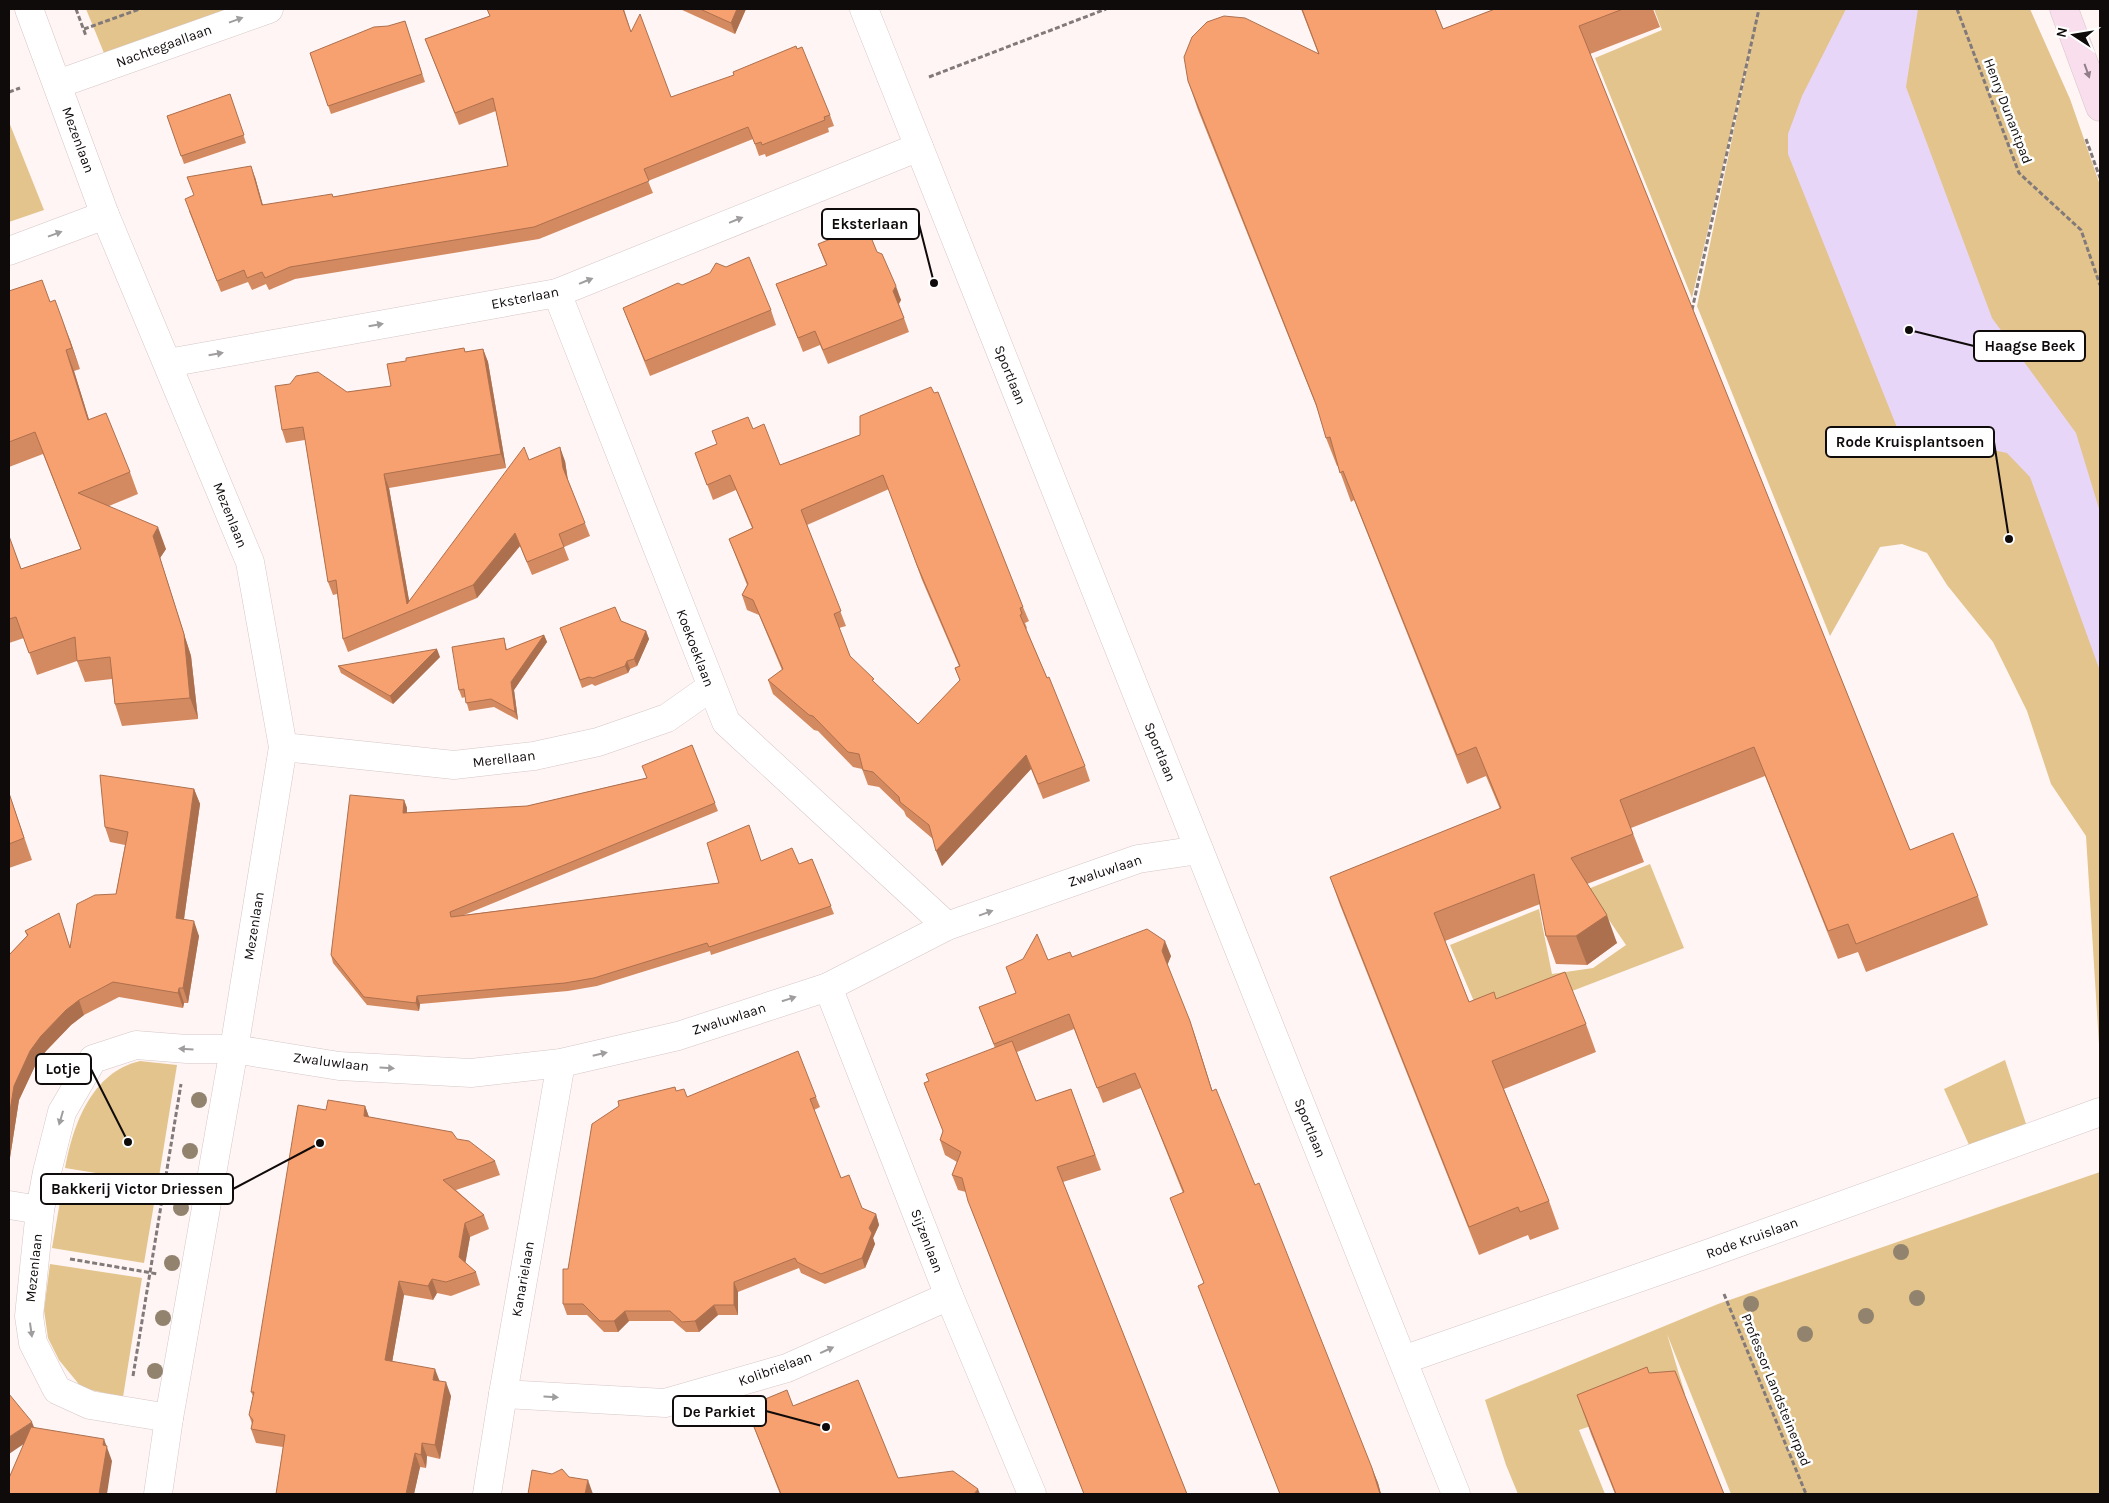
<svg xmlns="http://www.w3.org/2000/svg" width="2109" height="1503" font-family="Karla,sans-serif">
<rect width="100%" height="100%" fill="#fff5f5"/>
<g fill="#e3c48c">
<polygon points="86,9 229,9 104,53"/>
<polygon points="1654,9 2030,9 2070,99 2100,185 2100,1061 2086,836 2051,784 2027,711 1993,642 1947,585 1927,553 1902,544 1880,547 1830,636 1697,306 1755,29 1692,298 1595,58 1662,30"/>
<polygon points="9,122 44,210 9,222"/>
<polygon points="1650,864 1684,948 1484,1025 1450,945 1539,909 1552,974 1593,968 1626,945 1588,889"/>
<polygon points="2005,1060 2030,1136 1974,1156 1944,1089"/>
<path d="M140 1061 177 1065 158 1183 65 1168C73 1124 92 1072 140 1061Z"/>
<polygon points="2100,1172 2100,1494 1731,1494 1667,1334 1685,1394 1579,1430 1605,1494 1518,1494 1506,1465 1485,1400 1718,1304"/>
<polygon points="63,1184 155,1198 144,1263 52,1248"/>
<polygon points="50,1264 142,1278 123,1397 82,1388 59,1360 48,1338 44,1310"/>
</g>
<polygon fill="#e8d6f8" points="1846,9 1918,9 1906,87 1992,318 2076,433 2100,512 2100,671 2030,477 2007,453 1898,430 1788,154 1788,134 1802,96"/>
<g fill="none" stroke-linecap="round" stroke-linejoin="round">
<g stroke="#d6c6c6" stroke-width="29">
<g id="minor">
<polyline points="29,9 105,215 250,562 283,747 234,1049 169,1418 158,1494"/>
<polyline points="864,9 1456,1494"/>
<polyline points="58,84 269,9"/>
<polyline points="9,251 105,215"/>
<polyline points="557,293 726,722 947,926"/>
<polyline points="168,363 557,293 919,147"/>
<polyline points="283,747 454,765 534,756 598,742 667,718 711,687"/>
<polyline points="828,987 949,1296 1032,1494"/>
<polyline points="9,1205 40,1210"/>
<polyline points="1403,1360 1707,1254 2100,1112"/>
<polyline points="503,1394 665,1403 787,1368 949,1296"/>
<polyline points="169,1418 90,1405 57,1390 33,1343 29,1316 40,1210 47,1172 62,1112 93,1059 136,1045 187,1049 234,1049 339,1066 471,1073 561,1063 678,1036 828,987 947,926 1138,859 1199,850"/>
<polyline points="487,1494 503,1394 561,1063"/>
</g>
</g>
<g stroke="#d6c6c6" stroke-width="29">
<polyline id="secondary" points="2064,9 2100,107"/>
</g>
<g stroke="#827a7a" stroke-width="3" stroke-dasharray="5 2.5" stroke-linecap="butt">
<polyline points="76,9 86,36"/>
<polyline points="1957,9 2019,173 2081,230 2100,285"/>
<polyline points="84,29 140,9"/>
<polyline points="929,77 1106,9"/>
<polyline points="9,92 20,88"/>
<polyline points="2086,139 2100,178"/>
<polyline points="1692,310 1759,9"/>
<polyline points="83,1177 173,1191"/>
<polyline points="70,1259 158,1274"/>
<polyline points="1724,1294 1806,1494"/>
<polyline points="133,1376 181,1084"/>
</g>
<use href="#minor" stroke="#fff" stroke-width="28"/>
<use href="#secondary" stroke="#f9deee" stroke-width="28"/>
</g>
<g fill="#92836e">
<circle cx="199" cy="1100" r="8"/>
<circle cx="190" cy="1151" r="8"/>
<circle cx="181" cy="1208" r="8"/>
<circle cx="1901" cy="1252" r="8"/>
<circle cx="172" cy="1263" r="8"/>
<circle cx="1917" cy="1298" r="8"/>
<circle cx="1751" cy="1304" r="8"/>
<circle cx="1866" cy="1316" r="8"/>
<circle cx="163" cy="1318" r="8"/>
<circle cx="1805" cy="1334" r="8"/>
<circle cx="155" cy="1371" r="8"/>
</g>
<g fill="#d48a60" fill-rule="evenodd">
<polygon points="487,9 624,9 631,32 671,97 830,115 834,126 828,128 829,132 766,157 765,154 759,156 753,139 648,181 653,193 539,239 295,279 269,290 266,284 252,290 248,282 221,292 189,211 194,195 255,177 263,205 333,197 508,166 496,111 459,125 425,39 490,16"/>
<polygon points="680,9 746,9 735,34"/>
<polygon points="1301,9 1435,9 1443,29 1495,9 1653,9 1660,27 1590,54 1910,850 1978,896 1988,925 1866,972 1858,952 1838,959 1765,776 1631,828 1644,862 1587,884 1617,943 1587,965 1556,964 1546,936 1540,904 1445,941 1469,1002 1496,999 1586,1024 1596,1052 1504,1089 1549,1201 1559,1229 1530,1240 1528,1235 1479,1255 1340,905 1330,877 1500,809 1486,776 1467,784 1354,500 1351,502 1338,466 1337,466 1326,438 1319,413 1198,110 1188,81 1318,53"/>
<polygon points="405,21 425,82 331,114 310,53"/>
<polygon points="230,94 246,143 184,164 167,116"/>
<polygon points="818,244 877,252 901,300 899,304 909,332 828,364 820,345 803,352 776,284 826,265"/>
<polygon points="682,285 771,310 776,325 650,376 623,308"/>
<polygon points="9,291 70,340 80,369 74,371 89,420 130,472 138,494 109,506 166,549 160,558 191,656 198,719 122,726 115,704 112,679 85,682 77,661 37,675 24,638 9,643 9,536 21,569 81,550 43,454 9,467"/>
<polygon points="464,348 465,352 483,349 488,362 506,468 389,488 409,601 529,460 565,461 568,480 590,536 564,547 569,560 532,575 520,546 477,598 348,652 343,639 337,594 333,595 328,582 305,440 286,443 282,430 347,392 391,386 406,361"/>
<path d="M753 429 780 465 860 435 1023 607 1029 621 1025 623 1027 628 1026 629 1085 766 1090 781 1043 799 1031 769 942 866 933 839 906 816 904 811 879 787 868 785 862 769 853 767 818 731 814 730 773 694 768 680 782 670 759 615 747 610 742 595 747 585 729 539 752 528 736 490 713 500 695 453ZM889 489 922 580 959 666 955 668 960 681 918 724 875 683 850 656 839 628 846 626 807 525Z"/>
<polygon points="621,621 646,631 649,639 637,666 630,669 628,673 595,686 592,684 582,688 560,628"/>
<polygon points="544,635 547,642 514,690 518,720 494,707 469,711 465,697 462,698 459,690 504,638 507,650"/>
<polygon points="440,657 393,704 341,673 338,666"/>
<polygon points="692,745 718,811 464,915 719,883 761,861 799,864 812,859 834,914 711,955 710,951 597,986 568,991 420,1004 419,1011 367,1005 333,963 331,955 404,800 407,808 407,813 527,806 646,778"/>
<polygon points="194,789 200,804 184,919 199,936 188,1003 184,1003 183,1008 119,997 84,1015 71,1025 46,1051 35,1066 19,1100 9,1164 9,955 27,936 25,931 64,928 70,947 116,894 125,845 110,842 105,827"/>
<polygon points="9,793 32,860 9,868"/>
<polygon points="1171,956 1167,965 1195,1036 1212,1090 1255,1185 1378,1483 1381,1494 1280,1494 1198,1286 1204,1283 1170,1198 1183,1193 1141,1088 1103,1103 1074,1029 1017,1052 1036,1101 1071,1089 1101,1170 1063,1182 1187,1494 1084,1494 974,1216 966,1192 958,1190 952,1175 957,1162 945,1155 940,1140 943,1131 924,1083 995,1048 979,1007 1016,993 1048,960 1072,957"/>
<polygon points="677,1091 687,1097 816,1097 820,1107 814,1110 841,1178 862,1208 876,1214 879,1225 873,1238 875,1244 865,1268 825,1284 801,1273 799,1268 738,1292 738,1315 718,1315 699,1332 686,1332 673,1321 629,1321 618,1332 604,1332 587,1315 567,1315 563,1304 568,1269"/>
<polygon points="365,1106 369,1117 457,1139 495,1161 500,1175 456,1190 484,1215 489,1229 470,1237 465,1263 476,1272 480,1285 451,1296 437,1293 433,1300 404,1295 392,1362 439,1381 451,1396 440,1459 427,1456 426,1468 420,1467 414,1494 276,1494 283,1447 256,1443 251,1429 252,1424 249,1415 253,1396 251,1392 326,1110"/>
<polygon points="1649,1373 1724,1494 1615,1494 1591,1434 1577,1395"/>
<polygon points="793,1406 898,1478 980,1494 780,1494 746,1407"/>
</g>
<g fill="#ad704e">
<polygon points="737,9 746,9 735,34 731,23"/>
<polygon points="251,166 255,177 266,217 262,205"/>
<polygon points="896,286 901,300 898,305 893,291"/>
<polygon points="62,319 70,340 80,369 72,348"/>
<polygon points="483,349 488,362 506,468 501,454"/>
<polygon points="66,350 74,371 96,442 88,420"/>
<polygon points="560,447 565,461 568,482 563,468"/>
<polygon points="384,474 389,488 411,611 407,604"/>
<polygon points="158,527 166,549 160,558 191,656 198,719 190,698 153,536"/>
<polygon points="515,533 520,546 477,598 473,585"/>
<polygon points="646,631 649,639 637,666 634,659"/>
<polygon points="544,635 547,642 514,690 518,720 515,712 511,682"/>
<polygon points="437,649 440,657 393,704 390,696"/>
<polygon points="627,661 630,669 628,673 625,666"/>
<polygon points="1026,755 1031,769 942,866 936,851"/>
<polygon points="194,789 200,804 182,933 176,918"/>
<polygon points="404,800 407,808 406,821 403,813"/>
<polygon points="1607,915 1617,943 1587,965 1576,936"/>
<polygon points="194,921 199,936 188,1003 183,988"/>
<polygon points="1165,941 1171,956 1167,966 1162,951"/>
<polygon points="179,988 184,1003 183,1008 178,993"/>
<polygon points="417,996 420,1004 419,1011 416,1003"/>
<polygon points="79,1000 84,1015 71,1025 46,1051 35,1066 19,1100 9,1164 9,1117 14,1086 30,1051 41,1036 66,1010"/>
<polygon points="1190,1021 1195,1036 1217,1106 1212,1091"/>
<polygon points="365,1106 370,1120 364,1116"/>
<polygon points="876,1214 879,1225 873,1238 875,1244 865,1268 862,1258 869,1228"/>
<polygon points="465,1223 470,1237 464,1271 459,1257"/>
<polygon points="432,1279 437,1293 433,1300 428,1286"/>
<polygon points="399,1281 404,1295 390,1374 385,1360"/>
<polygon points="734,1282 738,1292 738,1315 734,1305"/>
<polygon points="714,1305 718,1315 699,1332 695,1321"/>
<polygon points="625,1311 629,1321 618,1332 614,1321"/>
<polygon points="435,1369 440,1382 433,1380"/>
<polygon points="446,1382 451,1396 440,1459 435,1445"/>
<polygon points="32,1422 37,1435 9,1454 9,1437"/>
<polygon points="104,1439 112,1461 107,1494 99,1494 103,1445"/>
<polygon points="422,1443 427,1456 426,1468 421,1455"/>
<polygon points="415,1453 420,1467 414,1494 406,1494"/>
<polygon points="1372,1468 1378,1483 1381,1494 1380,1494"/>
<polygon points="588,1480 593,1494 585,1494"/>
<polygon points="978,1489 980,1494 974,1494"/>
</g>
<g fill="#f7a070" stroke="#ad704e" fill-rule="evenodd">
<polygon points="487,9 623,9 631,32 640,14 671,97 734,75 733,72 796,46 797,49 802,47 830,115 824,117 825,120 762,145 761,142 755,144 748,127 644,169 649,181 534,227 290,267 265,278 262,272 247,278 244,270 217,281 185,199 194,195 187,177 251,166 262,205 332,194 333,197 508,166 493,98 455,113 425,39 490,16"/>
<polygon points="700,9 737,9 731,23"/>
<polygon points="1302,9 1435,9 1443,29 1495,9 1623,9 1579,26 1910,850 1953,833 1978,896 1856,944 1848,924 1828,931 1754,747 1620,800 1633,834 1571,858 1607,915 1576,936 1546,936 1534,874 1434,913 1469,1002 1494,992 1496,999 1565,972 1586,1024 1492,1061 1549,1201 1520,1212 1518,1207 1469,1227 1330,877 1501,808 1476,747 1457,755 1343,471 1340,473 1330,437 1326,438 1316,404 1188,81 1184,57 1192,37 1207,22 1224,16 1245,18 1319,54"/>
<polygon points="405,21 422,74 328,106 310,53 374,27 388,26"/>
<polygon points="230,94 244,135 181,156 167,116"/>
<polygon points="866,225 877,252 882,254 896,286 893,291 904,318 823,350 815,331 798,338 776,284 827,265 818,244"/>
<polygon points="749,257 771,310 645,361 623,308 678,283 682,285 710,273 716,263 726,267"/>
<polygon points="42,280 50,302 55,300 62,319 72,348 66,350 88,420 106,413 130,472 78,493 158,527 153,536 184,634 190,698 115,704 110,657 77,661 75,637 29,653 16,617 9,619 9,536 21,569 81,549 35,432 9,442 9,291"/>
<polygon points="464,348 465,352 483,349 501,454 384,474 407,604 524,447 529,460 560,447 563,468 585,523 559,534 564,547 527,562 515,533 473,585 343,639 336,580 328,582 303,427 282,430 275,386 290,384 296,376 318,372 347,392 391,386 387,364 406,361 406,358"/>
<path d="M931 387 934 393 938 392 1023 607 1020 608 1022 614 1020 615 1047 678 1049 677 1085 766 1038 784 1026 755 936 851 929 825 900 802 899 797 873 772 863 770 859 754 848 752 813 716 809 715 768 680 783 669 753 600 742 595 748 584 729 539 753 528 730 475 707 485 695 453 717 444 712 431 748 417 753 429 764 424 780 465 860 435V416ZM883 475 917 565 960 666 955 668 960 680 918 724 872 680 874 679 850 656 834 614 841 611 801 510Z"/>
<polygon points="615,607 621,621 646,631 634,659 627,661 625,666 593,678 589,677 580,680 560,628"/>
<polygon points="544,635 511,682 515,712 491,699 466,703 464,689 459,690 452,647 504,638 506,650"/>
<polygon points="437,649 390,696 338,666 385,658"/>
<polygon points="692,745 715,803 450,912 451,917 719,883 707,843 749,825 761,861 792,848 799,864 812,859 831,906 709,947 707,943 594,978 565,983 417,996 416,1003 364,997 331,955 350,795 404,800 403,813 527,806 647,778 642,766"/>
<polygon points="100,775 194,789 176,918 194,921 183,988 179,988 178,993 113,982 79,1000 66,1010 41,1036 30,1051 14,1086 9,1117 9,955 28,935 25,931 59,913 70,948 77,904 95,895 116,894 128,832 105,827"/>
<polygon points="9,793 24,838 9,844"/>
<polygon points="1147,929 1165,941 1162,951 1190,1021 1212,1091 1216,1089 1255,1185 1259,1183 1372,1468 1380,1494 1280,1494 1198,1286 1204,1283 1170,1198 1184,1192 1135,1073 1097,1088 1069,1014 994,1044 979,1007 1016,993 1006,967 1023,959 1037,934 1048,960 1070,952 1072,957"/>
<polygon points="1012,1041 1036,1101 1071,1089 1095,1155 1057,1167 1187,1494 1084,1494 968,1201 962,1178 952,1175 961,1152 940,1140 943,1131 924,1083 929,1081 926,1074"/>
<polygon points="798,1051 816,1097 810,1099 841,1178 849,1175 862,1208 876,1214 869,1228 872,1233 862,1258 821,1274 797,1262 795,1258 734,1282 734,1305 714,1305 695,1321 682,1322 670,1311 625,1311 614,1321 600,1321 583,1304 563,1304 563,1269 568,1269 592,1124 619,1106 618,1101 675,1087 676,1091 684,1089 687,1097"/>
<polygon points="328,1100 365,1106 364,1116 452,1132 457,1139 469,1141 495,1161 443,1180 484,1215 465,1223 459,1257 476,1272 446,1282 432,1279 428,1286 399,1281 385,1360 435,1369 433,1380 446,1382 435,1445 422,1443 421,1455 415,1453 406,1494 276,1494 285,1435 251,1429 253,1420 249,1415 254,1392 251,1392 298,1105 326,1110"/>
<polygon points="1647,1367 1649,1373 1675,1371 1724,1494 1616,1494 1577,1395"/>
<polygon points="858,1380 898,1478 953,1471 978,1489 974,1494 781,1494 746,1407 787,1390 793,1406"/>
<polygon points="9,1394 32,1422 9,1437"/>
<polygon points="31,1427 104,1439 103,1445 107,1446 99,1494 9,1494 9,1478"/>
<polygon points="562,1469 569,1477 588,1480 585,1494 528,1494 532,1470 552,1474"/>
</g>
<defs><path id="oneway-solid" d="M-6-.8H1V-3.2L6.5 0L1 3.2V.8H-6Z" transform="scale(1.25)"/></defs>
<g fill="#9f9d9d">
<use href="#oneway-solid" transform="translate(236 20) rotate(-20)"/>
<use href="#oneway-solid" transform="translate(736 220) rotate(-22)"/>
<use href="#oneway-solid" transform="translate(55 234) rotate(-20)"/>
<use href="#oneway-solid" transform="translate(586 281) rotate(-22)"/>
<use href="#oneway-solid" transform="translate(376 325) rotate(-10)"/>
<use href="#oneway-solid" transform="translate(216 354) rotate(-10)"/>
<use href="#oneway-solid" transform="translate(986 913) rotate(-20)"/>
<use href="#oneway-solid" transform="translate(789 999) rotate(-18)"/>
<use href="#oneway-solid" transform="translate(186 1049) rotate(-177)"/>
<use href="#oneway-solid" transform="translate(600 1054) rotate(-13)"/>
<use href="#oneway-solid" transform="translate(387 1068) rotate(3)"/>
<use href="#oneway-solid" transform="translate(61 1118) rotate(106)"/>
<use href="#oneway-solid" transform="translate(31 1330) rotate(82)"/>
<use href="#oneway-solid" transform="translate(827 1350) rotate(-24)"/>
<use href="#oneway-solid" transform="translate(551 1397) rotate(3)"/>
</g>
<use fill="#907f88" href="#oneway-solid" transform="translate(2087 71) rotate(70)"/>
<g text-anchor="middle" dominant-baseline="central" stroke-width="5" stroke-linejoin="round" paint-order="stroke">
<g font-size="14" fill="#100b0b" stroke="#fff">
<text transform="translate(164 46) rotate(-20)">Nachtegaallaan</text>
<text transform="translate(2008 111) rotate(69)">Henry Dunantpad</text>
<text transform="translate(78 140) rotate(70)">Mezenlaan</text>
<text transform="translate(525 298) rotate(-11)">Eksterlaan</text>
<text transform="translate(1010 375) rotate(68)">Sportlaan</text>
<text transform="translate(230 515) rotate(68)">Mezenlaan</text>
<text transform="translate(695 648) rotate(69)">Koekoeklaan</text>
<text transform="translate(1160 752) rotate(68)">Sportlaan</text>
<text transform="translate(504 759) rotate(-7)">Merellaan</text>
<text transform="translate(1105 871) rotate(-18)">Zwaluwlaan</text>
<text transform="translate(254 926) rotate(-81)">Mezenlaan</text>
<text transform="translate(729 1019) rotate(-18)">Zwaluwlaan</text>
<text transform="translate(331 1062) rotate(7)">Zwaluwlaan</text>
<text transform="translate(1310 1128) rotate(68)">Sportlaan</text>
<text transform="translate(1752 1238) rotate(-20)">Rode Kruislaan</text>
<text transform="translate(927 1241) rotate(69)">Sijzenlaan</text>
<text transform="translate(34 1268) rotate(-84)">Mezenlaan</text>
<text transform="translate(523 1279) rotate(-80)">Kanarielaan</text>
<text transform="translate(775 1369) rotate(-20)">Kolibrielaan</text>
<text transform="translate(1776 1390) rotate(68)">Professor Landsteinerpad</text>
</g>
</g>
<path fill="none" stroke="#100b0b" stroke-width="2" d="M934 283L919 224M1909 330L1974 346M2009 539L1994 442M128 1142L91 1069M320 1143L233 1189M826 1427L766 1411"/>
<g fill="#100b0b" stroke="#fff" stroke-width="2">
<circle cx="934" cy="283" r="5"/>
<circle cx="1909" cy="330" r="5"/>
<circle cx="2009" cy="539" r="5"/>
<circle cx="128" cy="1142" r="5"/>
<circle cx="320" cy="1143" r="5"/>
<circle cx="826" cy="1427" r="5"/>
</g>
<g fill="#fff" stroke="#100b0b" stroke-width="2">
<rect x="822" y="209" width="97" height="30" rx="5"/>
<rect x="1974" y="331" width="111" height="30" rx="5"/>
<rect x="1826" y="427" width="168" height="30" rx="5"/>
<rect x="36" y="1054" width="55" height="30" rx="5"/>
<rect x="41" y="1174" width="192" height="30" rx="5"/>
<rect x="673" y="1396" width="93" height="30" rx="5"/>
</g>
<g font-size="15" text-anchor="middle" font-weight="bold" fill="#100b0b">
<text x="870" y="229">Eksterlaan</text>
<text x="2030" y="351">Haagse Beek</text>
<text x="1910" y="447">Rode Kruisplantsoen</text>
<text x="63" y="1074">Lotje</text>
<text x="137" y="1194">Bakkerij Victor Driessen</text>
<text x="719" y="1417">De Parkiet</text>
</g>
<rect width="2109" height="1503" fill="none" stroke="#100b0b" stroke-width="20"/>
<g transform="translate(2074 35) rotate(282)" stroke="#ffffff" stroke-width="4" paint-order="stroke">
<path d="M0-4L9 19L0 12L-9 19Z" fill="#100b0b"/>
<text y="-8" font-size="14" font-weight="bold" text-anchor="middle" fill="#100b0b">N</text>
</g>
</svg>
